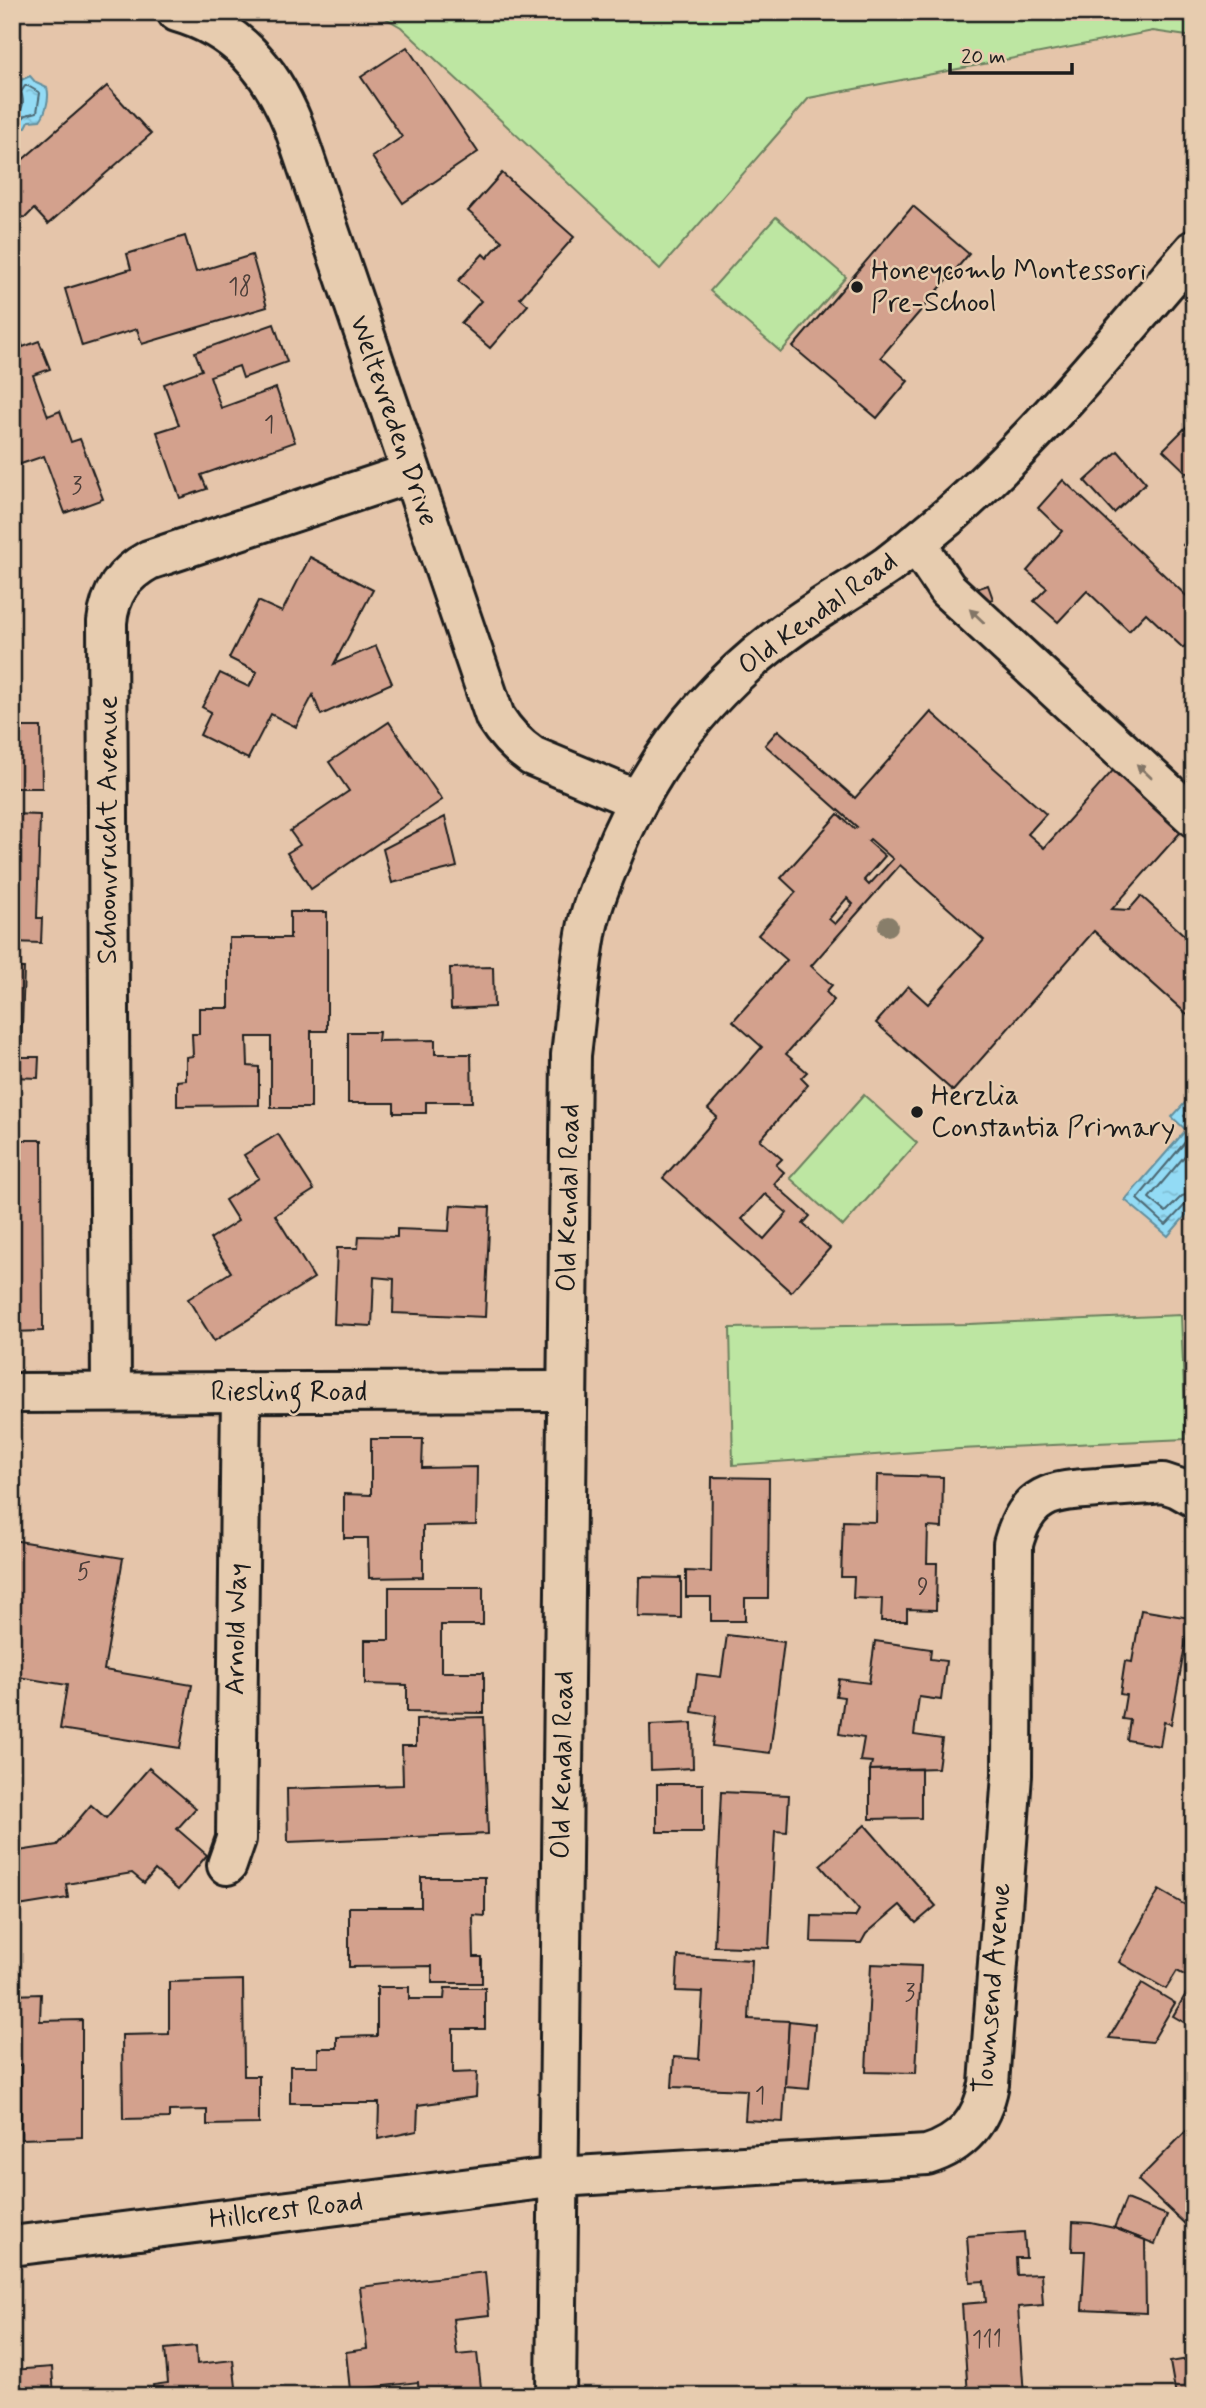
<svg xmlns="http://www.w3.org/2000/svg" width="1206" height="2408" font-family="Mynerve,sans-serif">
<defs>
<pattern id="water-ripples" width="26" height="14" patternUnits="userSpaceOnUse" patternTransform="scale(1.75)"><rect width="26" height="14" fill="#93dbf5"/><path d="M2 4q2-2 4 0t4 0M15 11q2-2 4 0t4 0" fill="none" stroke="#7ebbd1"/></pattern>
</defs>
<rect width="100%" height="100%" fill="#e5c5aa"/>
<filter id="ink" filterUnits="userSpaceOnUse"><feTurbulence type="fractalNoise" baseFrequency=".0143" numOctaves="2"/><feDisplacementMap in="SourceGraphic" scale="14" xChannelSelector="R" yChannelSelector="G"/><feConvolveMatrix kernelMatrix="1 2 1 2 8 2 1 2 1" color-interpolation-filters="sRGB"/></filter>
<g filter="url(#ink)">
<g fill="#bde6a2" stroke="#6c815f" stroke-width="2">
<polygon points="375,12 1194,12 1194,37 1153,31 809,98 660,269 401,27"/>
<polygon points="776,217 846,277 781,352 710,291"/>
<polygon points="864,1095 917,1143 843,1226 790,1178"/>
<polygon points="1181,1315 1186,1439 960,1449 733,1465 730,1328 969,1324"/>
</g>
<g fill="url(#water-ripples)" stroke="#638f9e" stroke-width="2">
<path d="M30 76 36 83 47 88C50 96 46 113 40 120L29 121 26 127 20 130 12 127V108L16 103 15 89 21 80Z"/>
<polygon points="1194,1093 1194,1206 1168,1236 1125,1200 1186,1130 1172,1117"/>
</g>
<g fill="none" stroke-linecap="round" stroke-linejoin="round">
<g stroke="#4c6873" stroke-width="2">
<path d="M12 113C25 112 24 101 21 92L25 86H28L40 93 37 112 26 115 19 122H12"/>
<polyline points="1194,1104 1184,1116 1192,1126 1192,1134 1137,1199 1166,1225 1186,1204 1194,1202"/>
<polyline points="1194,1145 1149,1198 1166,1212 1182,1196 1194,1193"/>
</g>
</g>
<g fill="#d3a18d" stroke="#1c1c1c" stroke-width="2" fill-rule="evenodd">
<polygon points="407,47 478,152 403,203 372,157 402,137 361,77"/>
<polygon points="107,86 151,134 48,224 34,209 26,217 12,218 12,169"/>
<polygon points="502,173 574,237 520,298 528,305 490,348 461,323 481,301 458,281 483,254 487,258 502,241 468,211"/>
<polygon points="913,206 969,254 881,357 908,381 877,418 793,347"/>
<polygon points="185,236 196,272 252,255 267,307 142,344 137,329 82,346 65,289 131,269 127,254"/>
<polygon points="15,324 23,347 39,341 50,369 33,375 48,416 60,411 71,442 80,439 103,499 65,513 44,456 12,467 12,325"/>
<polygon points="274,324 287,362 243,378 239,366 210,376 221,408 276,388 295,442 201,475 207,489 180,498 157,432 179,425 164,384 202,370 195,352"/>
<polygon points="1192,421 1194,422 1194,480 1163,450"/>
<polygon points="1118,451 1146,483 1114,513 1085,481"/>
<polygon points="1063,480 1194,603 1194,636 1183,648 1146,613 1129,631 1087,591 1058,622 1034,601 1047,588 1027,571 1062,531 1038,508"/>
<polygon points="1194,534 1194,555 1183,545"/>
<polygon points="310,557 373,590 334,664 376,646 392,683 321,715 313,695 296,727 271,714 248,759 200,735 211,712 202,707 220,673 249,687 257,672 229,658 258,601 282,612"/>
<polygon points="988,585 993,599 975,605 970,591"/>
<path d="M931 712 1046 814 1028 834 1044 848 1116 767 1188 824 1112 909 1129 910 1141 896 1194 944V1011L1189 1016 1094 931 953 1091 876 1023 908 986 928 1004 984 940 900 865 811 966 832 985 826 992 834 1000 786 1054 807 1072 801 1078 808 1085 760 1140 782 1159 776 1165 784 1172 774 1184 810 1216 803 1224 830 1248 791 1292 663 1178 717 1117 708 1109 762 1047 733 1021 787 960 758 935 796 892 781 878 838 814 854 829 857 827 765 745 778 730 855 798ZM870 839 893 859 869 885 864 880 885 856 868 841ZM847 898 853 904 835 924 829 919ZM765 1194 787 1213 764 1239 742 1219Z"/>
<polygon points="389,722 442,800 311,889 287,853 300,845 290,831 349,791 329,762"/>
<polygon points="12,727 41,727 42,788 12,788"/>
<polygon points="12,814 40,815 37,918 42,918 41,943 12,942"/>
<polygon points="445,817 457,867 392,883 383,849"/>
<polygon points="290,912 327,912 327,1031 311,1031 311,1108 271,1108 271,1037 247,1037 248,1066 259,1067 259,1105 177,1106 177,1081 186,1080 186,1057 193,1056 192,1034 199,1034 199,1008 229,1008 229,938 290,938"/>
<polygon points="493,967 494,1007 451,1009 450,968"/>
<polygon points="12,968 24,968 21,1057 39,1057 38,1078 12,1077"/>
<polygon points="348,1032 379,1032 378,1041 435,1040 435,1054 471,1054 472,1102 426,1102 426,1113 394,1113 394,1103 348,1103"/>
<polygon points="278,1134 314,1190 275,1215 314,1278 214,1341 188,1299 231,1272 210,1239 238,1221 225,1200 259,1178 244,1155"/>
<polygon points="12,1140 42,1140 43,1331 12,1332"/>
<polygon points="451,1205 490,1207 485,1317 393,1313 394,1279 374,1277 372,1326 334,1324 337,1248 358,1248 359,1236 397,1237 397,1229 449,1231"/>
<polygon points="371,1439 423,1439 422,1468 477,1467 476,1525 423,1526 423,1577 369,1578 368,1538 344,1538 344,1494 371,1495"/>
<polygon points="877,1475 943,1477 942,1528 928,1527 927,1563 937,1563 936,1610 907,1609 907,1621 881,1621 882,1599 853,1598 854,1577 841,1577 843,1521 876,1522"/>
<polygon points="712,1477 769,1478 768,1598 745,1598 745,1621 711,1621 711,1597 686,1597 686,1571 711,1572"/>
<polygon points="12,1540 123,1558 104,1670 192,1685 180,1748 60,1729 67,1685 12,1676"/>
<polygon points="640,1577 681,1578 681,1618 639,1617"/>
<polygon points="389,1587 483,1587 483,1625 441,1625 441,1672 484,1672 484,1713 407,1712 407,1685 365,1684 365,1640 389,1640"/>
<polygon points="1141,1610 1190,1618 1171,1724 1164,1722 1160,1746 1127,1740 1130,1720 1122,1719 1126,1695 1120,1694 1125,1661 1132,1662"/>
<polygon points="727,1635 784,1642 770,1753 712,1746 716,1716 692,1712 697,1674 721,1677"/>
<polygon points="875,1641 931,1649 930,1659 946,1661 941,1700 919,1697 914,1735 942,1739 938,1768 870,1770 872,1762 860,1761 864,1738 839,1734 844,1697 836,1696 839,1679 869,1683"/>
<polygon points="484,1717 488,1834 288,1842 287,1789 403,1785 402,1746 416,1746 416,1719"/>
<polygon points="692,1723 693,1768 651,1770 650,1725"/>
<polygon points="149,1768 196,1808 177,1829 207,1855 178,1890 155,1870 144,1883 132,1873 66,1884 68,1898 12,1907 12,1852 57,1845 91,1805 106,1818"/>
<polygon points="921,1769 921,1818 870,1819 870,1770"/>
<rect x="657" y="1784" width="46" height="48"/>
<polygon points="721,1792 789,1795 787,1832 775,1831 769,1948 714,1946"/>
<polygon points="865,1825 936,1906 916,1923 900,1905 866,1934 861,1943 811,1942 812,1916 855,1917 859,1910 820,1865"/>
<polygon points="421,1877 485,1877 485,1916 473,1915 474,1957 482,1957 482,1983 432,1983 432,1966 349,1967 349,1907 421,1907"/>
<polygon points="1159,1890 1194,1910 1194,1980 1177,1971 1166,1989 1119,1962"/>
<polygon points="678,1956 752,1960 749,2019 789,2021 783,2122 745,2120 747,2090 672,2087 674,2057 699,2059 703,1992 676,1991"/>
<polygon points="871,1964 921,1966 916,2073 866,2072"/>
<polygon points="243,1980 244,2076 259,2076 259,2124 207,2125 207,2110 169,2111 169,2118 123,2119 122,2035 169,2034 169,1982"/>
<polygon points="1194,1980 1194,2028 1173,2016"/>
<polygon points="1142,1983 1175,2003 1152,2042 1109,2038"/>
<polygon points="377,1987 409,1987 409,1999 444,1999 445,1988 485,1988 485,2029 453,2029 453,2073 477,2072 476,2097 418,2105 417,2131 378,2139 379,2103 290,2103 290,2066 318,2066 318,2048 337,2048 337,2037 377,2036"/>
<polygon points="41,1994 40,2021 82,2020 82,2137 21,2139 21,2065 12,2065 12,1995"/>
<polygon points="789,2021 815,2024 809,2089 785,2087"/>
<polygon points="1194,2123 1194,2217 1186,2225 1138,2180"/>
<polygon points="1126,2199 1167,2215 1155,2244 1114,2228"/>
<polygon points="1073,2222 1091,2223 1114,2228 1145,2240 1146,2313 1082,2310 1085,2251 1072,2251"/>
<polygon points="1024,2232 1026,2258 1016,2258 1017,2275 1041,2274 1043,2305 1018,2307 1024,2396 968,2396 962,2304 986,2302 984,2281 970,2282 967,2236"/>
<polygon points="485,2272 489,2315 453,2319 457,2355 477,2353 482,2396 419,2396 418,2382 350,2390 346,2352 367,2349 360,2287"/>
<polygon points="196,2346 197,2364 233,2360 237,2396 154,2396 153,2385 168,2383 165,2349"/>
<polygon points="1194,2358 1194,2396 1176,2396 1170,2362"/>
<polygon points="52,2367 54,2396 12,2396 12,2370"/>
</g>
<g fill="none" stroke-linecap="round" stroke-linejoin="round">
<g stroke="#1c1c1c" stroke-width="44">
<g id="minor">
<path d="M177 12C236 29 270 68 293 124L495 717C505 733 516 745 532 756L637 800"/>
<polyline points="916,543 947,589 1194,817"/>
<path d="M111 1392 107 622C110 593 123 574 149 560L411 473"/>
<polyline points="12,1393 566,1391"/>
<polyline points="227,1865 236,1839 241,1392"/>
<path d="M12 2246 559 2177 927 2155C963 2144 982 2121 989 2084L1012 1775 1013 1544C1027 1493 1051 1491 1098 1488 1120 1486 1141 1485 1163 1483L1178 1488 1194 1497"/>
<path d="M556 2396 571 1055C576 1015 579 974 586 934 590 910 600 886 609 864 644 773 701 697 778 638 812 611 852 590 888 565 909 549 930 532 950 515 1040 436 1115 341 1194 250"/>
</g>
</g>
<use href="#minor" stroke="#e7ccaf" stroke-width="38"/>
</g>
<circle fill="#887e6b" cx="888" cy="926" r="10"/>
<defs><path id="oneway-solid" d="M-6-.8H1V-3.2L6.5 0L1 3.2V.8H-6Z" transform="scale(1.75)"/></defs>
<g fill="#827466">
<use href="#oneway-solid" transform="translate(977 616) rotate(-137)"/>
<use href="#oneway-solid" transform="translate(1144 771) rotate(-137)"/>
</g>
</g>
<g fill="#1c1c1c" stroke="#e7ccaf" stroke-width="2.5">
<circle cx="857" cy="287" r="7"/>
<circle cx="917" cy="1112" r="7"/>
</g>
<g text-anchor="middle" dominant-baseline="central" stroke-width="5" stroke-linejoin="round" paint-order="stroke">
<g font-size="24" fill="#4a3d38">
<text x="240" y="287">18</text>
<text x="269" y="425">1</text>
<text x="77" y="486">3</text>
<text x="84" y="1572">5</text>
<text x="923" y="1587">9</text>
<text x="910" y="1993">3</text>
<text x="760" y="2096">1</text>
<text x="987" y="2340">111</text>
</g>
<g font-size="28" fill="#1c1c1c" stroke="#e7ccaf" text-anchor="start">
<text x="871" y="271">Honeycomb Montessori<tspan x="871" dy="32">Pre-School</tspan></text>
<text x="931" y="1096">Herzlia<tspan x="931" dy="32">Constantia Primary</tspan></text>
</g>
<g font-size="28" fill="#1c1c1c" stroke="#e7ccaf">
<text transform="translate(393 421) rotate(71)">Weltevreden Drive</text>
<text transform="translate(818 614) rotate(-36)">Old Kendal Road</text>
<text transform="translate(108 830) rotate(-90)">Schoonvrucht Avenue</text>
<text transform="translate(569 1198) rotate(-89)">Old Kendal Road</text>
<text x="289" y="1392">Riesling Road</text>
<text transform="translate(237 1629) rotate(-89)">Arnold Way</text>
<text transform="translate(563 1765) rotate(-89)">Old Kendal Road</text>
<text transform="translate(993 1988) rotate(-85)">Townsend Avenue</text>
<text transform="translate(286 2211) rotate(-7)">Hillcrest Road</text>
</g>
</g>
<rect width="1206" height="2408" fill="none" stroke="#e7ccaf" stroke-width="42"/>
<rect x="21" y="21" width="1164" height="2366" fill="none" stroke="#1c1c1c" stroke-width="2.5" filter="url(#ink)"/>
<path d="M950 63v10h122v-10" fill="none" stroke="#1c1c1c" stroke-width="3.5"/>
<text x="961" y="63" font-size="21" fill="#1c1c1c" stroke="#e7ccaf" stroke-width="5" paint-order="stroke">20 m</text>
</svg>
